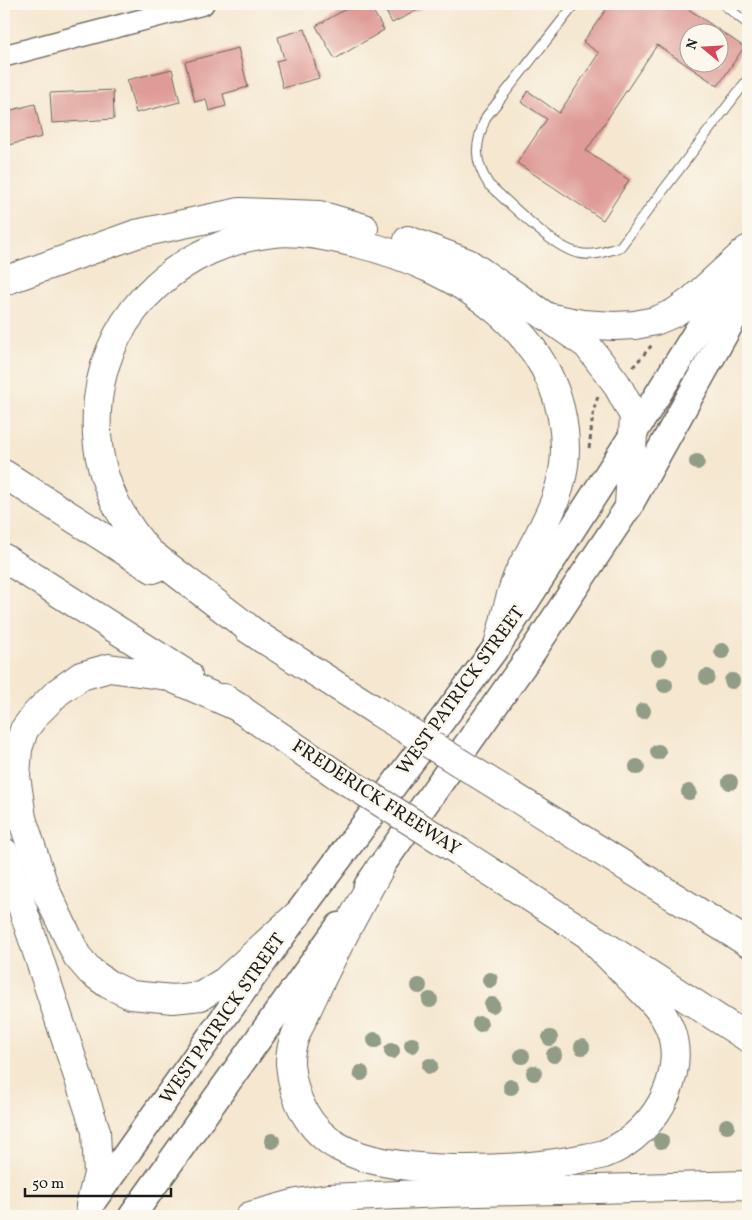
<svg xmlns="http://www.w3.org/2000/svg" width="752" height="1220" font-family="Vollkorn,serif">
<rect width="100%" height="100%" fill="#fbf7ec"/>
<filter id="ink" filterUnits="userSpaceOnUse"><feTurbulence type="fractalNoise" baseFrequency=".02" numOctaves="2"/><feDisplacementMap in="SourceGraphic" scale="10" xChannelSelector="R" yChannelSelector="G"/><feConvolveMatrix kernelMatrix="1 2 1 2 8 2 1 2 1" color-interpolation-filters="sRGB"/></filter>
<filter id="wash" filterUnits="userSpaceOnUse"><feTurbulence type="fractalNoise" baseFrequency=".0096" numOctaves="4" result="noise"/><feDisplacementMap in="SourceGraphic" scale="20" xChannelSelector="R" yChannelSelector="G"/><feGaussianBlur stdDeviation="1.12" result="paint"/><feColorMatrix in="noise" values="0 0 0 0 0 0 0 0 0 0 0 0 0 0 0 0 0 1.4 0 .05"/><feComposite in="paint" operator="in"/></filter>
<g filter="url(#wash)">
<rect width="100%" height="100%" fill="#f5e7d0"/>
<g id="blocks">
<g fill="#df9b97" fill-rule="evenodd">
<polygon points="4,4 23,4 23,5 4,8"/>
<polygon points="355,4 369,4 384,30 335,59 316,26"/>
<polygon points="382,4 430,4 392,23"/>
<path d="M610 4H681L744 47 718 86 657 45 586 151 629 180 603 220 517 163 547 119 521 102 528 91 559 113 599 53 583 42ZM690 32H720V62H690Z"/>
<polygon points="305,29 319,78 283,88 276,61 284,59 278,37"/>
<polygon points="238,48 248,87 223,94 226,106 209,111 206,99 195,102 185,62"/>
<polygon points="172,69 180,102 136,113 127,80"/>
<polygon points="113,90 114,119 52,123 50,93"/>
<polygon points="35,104 42,137 4,146 4,112"/>
</g>
</g>
</g>
<g filter="url(#ink)">
<use href="#blocks" fill-opacity="0" stroke="#68635b" stroke-width="1"/>
<g fill="none" stroke-linecap="round" stroke-linejoin="round">
<g stroke="#68635b" stroke-width="11">
<g id="service">
<path d="M575 4 486 117C475 144 473 160 489 185 511 204 552 247 578 253 592 257 608 251 620 247L748 79"/>
<polyline points="723,4 748,24"/>
</g>
</g>
<g stroke="#68635b" stroke-width="24">
<polyline id="tertiary" points="4,56 203,4"/>
</g>
<g stroke="#68635b" stroke-width="29">
<g id="primary">
<polyline points="367,886 529,657 629,506 748,292"/>
<polyline points="90,1205 297,915 498,645 632,436 740,262"/>
<polyline points="132,1216 339,926"/>
</g>
</g>
<g stroke="#68635b" stroke-width="30">
<g id="motorway">
<polyline points="408,240 468,263 547,317 582,324 614,326 635,325 655,321 674,313 691,301 747,250"/>
<polyline points="4,281 136,234 240,212 319,215 364,228"/>
<polyline points="554,322 587,345 616,383 634,416 629,506"/>
<polyline points="4,474 153,569"/>
<polyline points="4,558 188,675"/>
<polyline points="248,629 378,712"/>
<path d="M264 640 149 552C110 508 91 458 98 399 108 308 185 243 273 233 300 230 330 237 356 243 457 267 565 334 565 450 565 488 547 520 530 552 525 561 519 571 516 580 508 601 504 624 498 645"/>
<polyline points="224,698 337,775"/>
<polyline points="240,708 167,676 109,668 81,676 58,692 36,714 24,730 18,749 16,776 22,818 45,889 77,956 90,971 108,984 131,995 173,999 201,996 225,981 297,915"/>
<polyline points="507,792 748,943"/>
<polyline points="4,852 96,1131 98,1174 90,1206"/>
<polyline points="460,852 748,1038"/>
<path d="M380 868C356 911 333 954 312 999 303 1019 289 1042 290 1064 293 1098 308 1130 339 1147 393 1177 513 1171 574 1160 583 1158 594 1157 604 1154 632 1144 656 1119 667 1092 675 1072 678 1050 670 1029 662 1009 647 996 633 981 619 967 604 952 590 937"/>
<polyline points="250,1216 297,1203 329,1198 443,1193 748,1185"/>
</g>
</g>
<g stroke="#68635b" stroke-width="3" stroke-dasharray="4 4" stroke-linecap="butt">
<polyline points="633,367 652,345"/>
<path d="M589 448C592 431 591 413 598 397"/>
</g>
<use href="#service" stroke="#fff" stroke-width="9"/>
<use href="#tertiary" stroke="#fff" stroke-width="21"/>
<use href="#primary" stroke="#fff" stroke-width="26"/>
<use href="#motorway" stroke="#fff" stroke-width="28"/>
<g stroke="#68635b" stroke-width="30" stroke-linecap="butt">
<g id="motorway-bridge">
<polyline points="378,712 507,792"/>
<polyline points="337,775 460,852"/>
</g>
</g>
<use href="#motorway-bridge" stroke="#fff" stroke-width="28"/>
</g>
<g fill="#919d87">
<circle cx="697" cy="462" r="8"/>
<circle cx="722" cy="651" r="8"/>
<circle cx="659" cy="658" r="8"/>
<circle cx="707" cy="677" r="8"/>
<circle cx="732" cy="681" r="8"/>
<circle cx="665" cy="685" r="8"/>
<circle cx="643" cy="711" r="8"/>
<circle cx="658" cy="752" r="8"/>
<circle cx="637" cy="767" r="8"/>
<circle cx="730" cy="782" r="8"/>
<circle cx="689" cy="792" r="8"/>
<circle cx="490" cy="980" r="8"/>
<circle cx="419" cy="986" r="8"/>
<circle cx="430" cy="1000" r="8"/>
<circle cx="492" cy="1005" r="8"/>
<circle cx="480" cy="1024" r="8"/>
<circle cx="550" cy="1038" r="8"/>
<circle cx="375" cy="1040" r="8"/>
<circle cx="412" cy="1045" r="8"/>
<circle cx="582" cy="1047" r="8"/>
<circle cx="392" cy="1051" r="8"/>
<circle cx="554" cy="1055" r="8"/>
<circle cx="522" cy="1056" r="8"/>
<circle cx="430" cy="1066" r="8"/>
<circle cx="361" cy="1073" r="8"/>
<circle cx="534" cy="1073" r="8"/>
<circle cx="511" cy="1087" r="8"/>
<circle cx="727" cy="1126" r="8"/>
<circle cx="272" cy="1141" r="8"/>
<circle cx="661" cy="1141" r="8"/>
</g>
</g>
<g text-anchor="middle" dominant-baseline="central" stroke-width="5" stroke-linejoin="round" paint-order="stroke">
<g font-size="19" fill="#1c1c1c" stroke="#fbf7ec">
<text transform="translate(461 691) rotate(-54)">WEST PATRICK STREET</text>
<text transform="translate(376 798) rotate(33)">FREDERICK FREEWAY</text>
<text transform="translate(223 1019) rotate(-55)">WEST PATRICK STREET</text>
</g>
</g>
<rect width="752" height="1220" fill="none" stroke="#fbf7ec" stroke-width="20"/>
<g transform="translate(704 48) rotate(288)"><circle r="24" fill="#fbf7ec" stroke="#a29f99"/>
<path d="M0-4L9 19L0 12L-9 19Z" fill="#d1495b"/>
<text y="-8" font-size="14" font-weight="bold" text-anchor="middle" fill="#1c1c1c">N</text>
</g>
<path d="M25 1188v8h146v-8" fill="none" stroke="#1c1c1c" stroke-width="2.5"/>
<text x="32" y="1188" font-size="15" fill="#1c1c1c" stroke="#fbf7ec" stroke-width="4" paint-order="stroke">50 m</text>
</svg>
